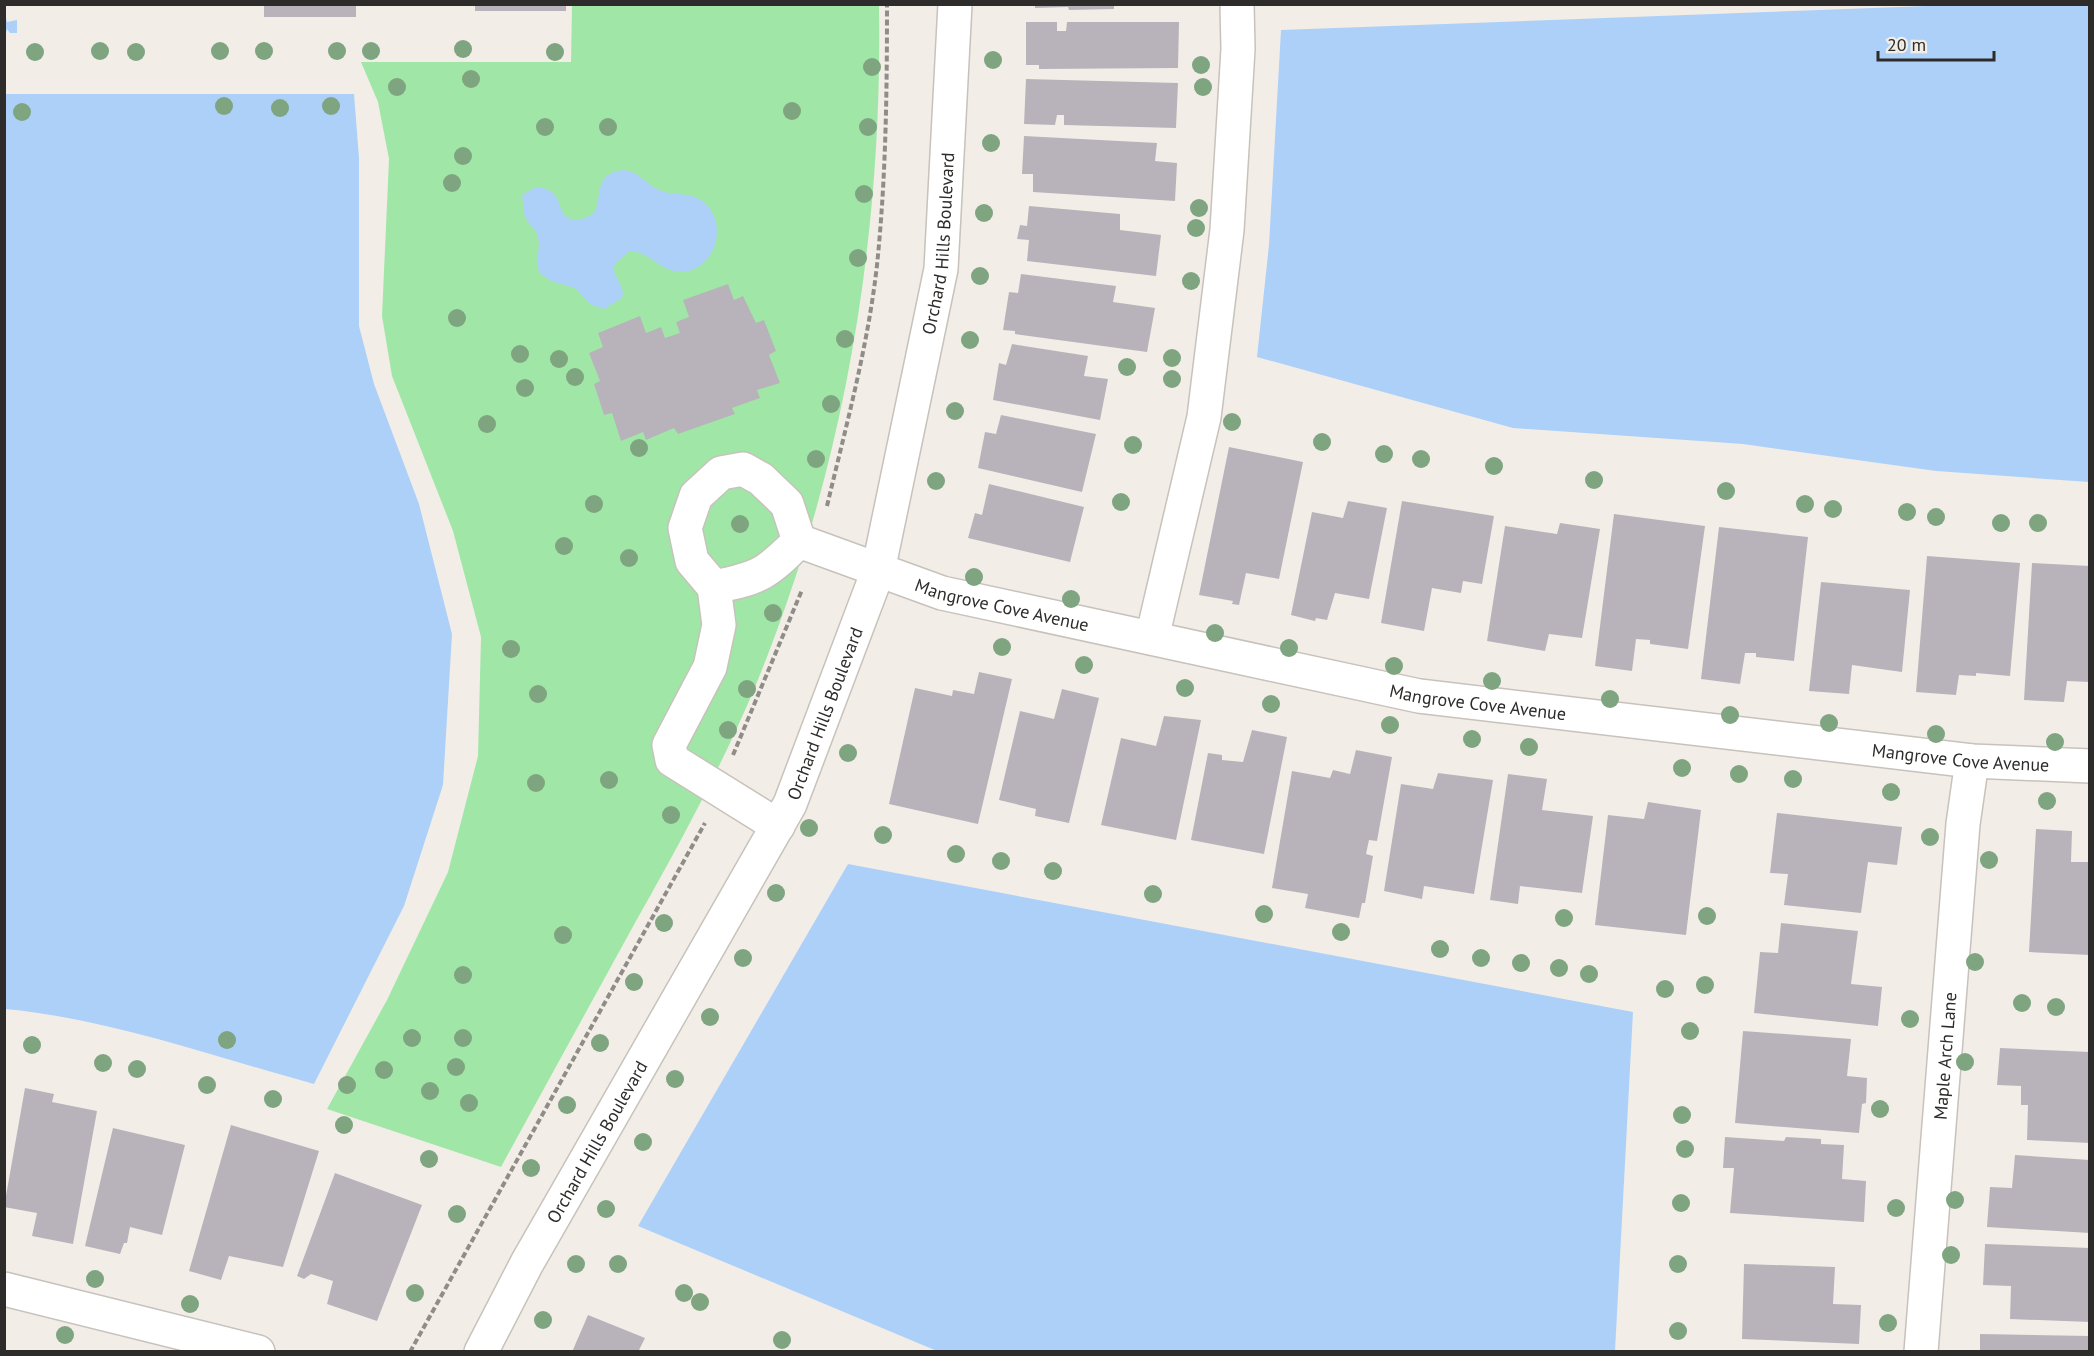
<svg xmlns="http://www.w3.org/2000/svg" width="2094" height="1356" font-family="'PT Sans',sans-serif">
<rect width="100%" height="100%" fill="#f2eee7"/>
<path fill="#a0e7a7" d="M572 5H879C883 239 844 470 755 687 721 768 679 845 636 921 591 1003 546 1085 501 1167L327 1109 387 1000 448 872 478 756 481 637 453 531 392 376 382 316 389 159 378 102 361 62H571Z"/>
<g fill="#add0f9">
<polygon points="1981,4 2089,5 2089,482 1936,471 1743,444 1513,428 1257,357 1269,245 1281,30"/>
<polygon points="5,14 7,22 17,20 17,33 10,33 7,29 5,38"/>
<path d="M4 94H354L359 158V326L374 384 419 504 452 634 443 785 404 906 314 1084C215 1057 106 1018 5 1009Z"/>
<path d="M624 170C640 172 645 184 659 190 674 197 692 190 706 204 728 226 715 269 683 272 661 273 650 251 629 251L616 263 613 269 623 291 622 298 604 309 590 304 575 288 551 281 540 273 537 265 539 243 537 233 525 218 522 195 536 187C542 188 550 189 554 194 559 199 559 205 562 211 569 225 585 220 595 212 602 192 595 173 624 170Z"/>
<polygon points="848,864 1633,1012 1615,1351 937,1351 638,1226"/>
</g>
<g fill="#b8b3ba">
<rect x="264" y="4" width="92" height="13"/>
<rect x="475" y="4" width="91" height="7"/>
<polygon points="1035,4 1114,4 1114,9 1069,10 1068,7 1035,8"/>
<polygon points="1026,22 1057,22 1057,31 1066,31 1067,22 1179,22 1178,68 1039,69 1039,65 1026,65"/>
<polygon points="1026,79 1178,83 1176,128 1064,125 1064,115 1057,115 1055,125 1024,124"/>
<polygon points="1024,136 1157,143 1155,161 1177,163 1175,201 1033,192 1033,174 1022,174"/>
<polygon points="1029,206 1120,214 1120,230 1161,235 1156,276 1027,261 1029,240 1017,239 1020,225 1027,226"/>
<polygon points="1021,274 1116,286 1113,302 1155,308 1147,352 1015,334 1015,331 1003,330 1009,292 1018,293"/>
<polygon points="728,284 734,300 743,296 756,323 764,320 776,351 769,355 780,383 757,390 760,398 732,408 735,414 678,434 674,428 646,440 643,432 621,441 612,413 604,415 594,384 600,381 589,353 603,347 598,333 640,316 646,333 661,327 665,338 680,333 676,322 689,317 683,300"/>
<polygon points="1012,344 1088,356 1084,376 1108,379 1100,420 993,400 999,363 1006,365"/>
<polygon points="1001,415 1096,434 1082,492 978,468 985,432 996,434"/>
<polygon points="1229,447 1303,462 1279,579 1246,573 1239,605 1232,604 1233,601 1199,595"/>
<polygon points="989,484 1084,507 1070,562 968,538 975,513 982,515"/>
<polygon points="1348,501 1387,508 1369,599 1335,593 1327,620 1316,618 1315,621 1291,615 1312,512 1343,518"/>
<polygon points="1402,501 1494,516 1482,584 1463,581 1461,593 1432,588 1424,631 1381,623"/>
<polygon points="1614,514 1705,526 1688,649 1650,644 1650,640 1636,639 1632,671 1595,666"/>
<polygon points="1560,523 1600,529 1582,638 1549,634 1545,651 1487,641 1505,526 1557,534"/>
<polygon points="1719,527 1808,537 1794,661 1756,657 1756,653 1745,653 1740,684 1701,679"/>
<polygon points="1927,556 2020,563 2010,676 1976,673 1976,676 1959,675 1956,695 1916,692"/>
<polygon points="2032,563 2090,566 2090,682 2067,681 2064,702 2024,700"/>
<polygon points="1821,582 1910,590 1902,672 1852,665 1849,694 1809,691"/>
<polygon points="979,672 1012,679 978,824 889,804 915,688 952,696 953,690 974,694"/>
<polygon points="1062,689 1099,698 1069,823 1035,816 1036,809 999,800 1020,711 1054,719"/>
<polygon points="1164,716 1201,720 1176,840 1101,825 1121,738 1156,746"/>
<polygon points="1252,730 1287,737 1264,854 1191,840 1208,753 1222,755 1222,760 1243,762"/>
<polygon points="1356,750 1392,757 1377,841 1369,840 1366,854 1373,856 1365,903 1362,903 1359,918 1305,908 1308,894 1272,888 1292,771 1330,778 1333,770 1350,774"/>
<polygon points="1438,773 1493,780 1474,894 1424,886 1422,899 1384,891 1401,784 1433,789"/>
<polygon points="1508,774 1547,779 1542,810 1593,816 1582,893 1520,886 1518,904 1490,900"/>
<polygon points="1648,802 1701,810 1686,935 1595,925 1608,815 1644,819"/>
<polygon points="1777,813 1902,827 1897,865 1868,862 1861,913 1784,905 1788,874 1770,873"/>
<polygon points="2036,829 2072,831 2071,862 2090,862 2090,955 2029,952"/>
<polygon points="1781,923 1858,931 1851,984 1882,987 1878,1026 1754,1013 1760,952 1778,953"/>
<polygon points="1743,1031 1851,1039 1847,1076 1867,1078 1866,1103 1862,1104 1859,1133 1735,1123"/>
<polygon points="2000,1048 2090,1052 2090,1143 2027,1140 2028,1105 2021,1105 2021,1086 1997,1085"/>
<polygon points="25,1088 54,1094 52,1102 97,1111 73,1244 32,1236 37,1213 4,1207"/>
<polygon points="231,1125 319,1151 283,1267 229,1256 221,1280 189,1271"/>
<polygon points="113,1128 185,1145 162,1235 130,1227 127,1243 124,1243 120,1254 85,1246"/>
<polygon points="1725,1137 1784,1141 1786,1137 1821,1139 1821,1144 1844,1145 1842,1179 1866,1181 1864,1222 1730,1213 1734,1168 1723,1168"/>
<polygon points="2015,1155 2090,1160 2090,1233 1987,1227 1990,1187 2012,1188"/>
<polygon points="335,1173 422,1205 377,1321 327,1304 333,1281 311,1274 304,1279 297,1276"/>
<polygon points="1985,1244 2090,1248 2090,1322 2010,1319 2011,1286 1983,1285"/>
<polygon points="1744,1264 1835,1267 1833,1304 1861,1305 1859,1344 1742,1339"/>
<polygon points="588,1315 645,1338 638,1352 572,1352"/>
<polygon points="1980,1334 2090,1336 2090,1352 1980,1352"/>
</g>
<g fill="none" stroke-linecap="round" stroke-linejoin="round">
<g stroke="#c7c2bb" stroke-width="36">
<g id="minor">
<path id="s1" d="M799 541C766 574 760 578 714 587L692 561 685 528 696 496 721 473 743 469 761 479 787 504 799 541 942 593 1419 696 1972 761 2090 766"/>
<polyline points="714,587 719,625 710,667 669,745 672,760 778,826"/>
<polyline points="1152,638 1204,417 1227,230 1238,49 1237,4"/>
<polyline points="4,1289 258,1352"/>
<path id="s2" d="M481 1352 527 1263 790 804 878 571 941 269 955 4"/>
<path id="s3" d="M1921 1352 1963 824 1972 761"/>
</g>
</g>
<g stroke="#908d89" stroke-width="4" stroke-dasharray="6 3" stroke-linecap="butt">
<path d="M827 506C846 426 868 346 877 265 886 178 887 91 887 4"/>
<polyline points="733,755 802,590"/>
<polyline points="410,1352 705,823"/>
</g>
<use href="#minor" stroke="#fff" stroke-width="33"/>
</g>
<g fill="#7ea480">
<circle cx="463" cy="49" r="9"/>
<circle cx="100" cy="51" r="9"/>
<circle cx="220" cy="51" r="9"/>
<circle cx="264" cy="51" r="9"/>
<circle cx="337" cy="51" r="9"/>
<circle cx="371" cy="51" r="9"/>
<circle cx="35" cy="52" r="9"/>
<circle cx="136" cy="52" r="9"/>
<circle cx="555" cy="52" r="9"/>
<circle cx="993" cy="60" r="9"/>
<circle cx="1201" cy="65" r="9"/>
<circle cx="872" cy="67" r="9"/>
<circle cx="471" cy="79" r="9"/>
<circle cx="397" cy="87" r="9"/>
<circle cx="1203" cy="87" r="9"/>
<circle cx="224" cy="106" r="9"/>
<circle cx="331" cy="106" r="9"/>
<circle cx="280" cy="108" r="9"/>
<circle cx="792" cy="111" r="9"/>
<circle cx="22" cy="112" r="9"/>
<circle cx="545" cy="127" r="9"/>
<circle cx="608" cy="127" r="9"/>
<circle cx="868" cy="127" r="9"/>
<circle cx="991" cy="143" r="9"/>
<circle cx="463" cy="156" r="9"/>
<circle cx="452" cy="183" r="9"/>
<circle cx="864" cy="194" r="9"/>
<circle cx="1199" cy="208" r="9"/>
<circle cx="984" cy="213" r="9"/>
<circle cx="1196" cy="228" r="9"/>
<circle cx="858" cy="258" r="9"/>
<circle cx="980" cy="276" r="9"/>
<circle cx="1191" cy="281" r="9"/>
<circle cx="457" cy="318" r="9"/>
<circle cx="845" cy="339" r="9"/>
<circle cx="970" cy="340" r="9"/>
<circle cx="520" cy="354" r="9"/>
<circle cx="1172" cy="358" r="9"/>
<circle cx="559" cy="359" r="9"/>
<circle cx="1127" cy="367" r="9"/>
<circle cx="575" cy="377" r="9"/>
<circle cx="1172" cy="379" r="9"/>
<circle cx="525" cy="388" r="9"/>
<circle cx="831" cy="404" r="9"/>
<circle cx="955" cy="411" r="9"/>
<circle cx="1232" cy="422" r="9"/>
<circle cx="487" cy="424" r="9"/>
<circle cx="1322" cy="442" r="9"/>
<circle cx="1133" cy="445" r="9"/>
<circle cx="639" cy="448" r="9"/>
<circle cx="1384" cy="454" r="9"/>
<circle cx="816" cy="459" r="9"/>
<circle cx="1421" cy="459" r="9"/>
<circle cx="1494" cy="466" r="9"/>
<circle cx="1594" cy="480" r="9"/>
<circle cx="936" cy="481" r="9"/>
<circle cx="1726" cy="491" r="9"/>
<circle cx="1121" cy="502" r="9"/>
<circle cx="594" cy="504" r="9"/>
<circle cx="1805" cy="504" r="9"/>
<circle cx="1833" cy="509" r="9"/>
<circle cx="1907" cy="512" r="9"/>
<circle cx="1936" cy="517" r="9"/>
<circle cx="2001" cy="523" r="9"/>
<circle cx="2038" cy="523" r="9"/>
<circle cx="740" cy="524" r="9"/>
<circle cx="564" cy="546" r="9"/>
<circle cx="629" cy="558" r="9"/>
<circle cx="974" cy="577" r="9"/>
<circle cx="1071" cy="599" r="9"/>
<circle cx="773" cy="613" r="9"/>
<circle cx="1215" cy="633" r="9"/>
<circle cx="1002" cy="647" r="9"/>
<circle cx="1289" cy="648" r="9"/>
<circle cx="511" cy="649" r="9"/>
<circle cx="1084" cy="665" r="9"/>
<circle cx="1394" cy="666" r="9"/>
<circle cx="1492" cy="681" r="9"/>
<circle cx="1185" cy="688" r="9"/>
<circle cx="747" cy="689" r="9"/>
<circle cx="538" cy="694" r="9"/>
<circle cx="1610" cy="699" r="9"/>
<circle cx="1271" cy="704" r="9"/>
<circle cx="1730" cy="715" r="9"/>
<circle cx="1829" cy="723" r="9"/>
<circle cx="1390" cy="725" r="9"/>
<circle cx="728" cy="730" r="9"/>
<circle cx="1936" cy="734" r="9"/>
<circle cx="1472" cy="739" r="9"/>
<circle cx="2055" cy="742" r="9"/>
<circle cx="1529" cy="747" r="9"/>
<circle cx="848" cy="753" r="9"/>
<circle cx="1682" cy="768" r="9"/>
<circle cx="1739" cy="774" r="9"/>
<circle cx="1793" cy="779" r="9"/>
<circle cx="609" cy="780" r="9"/>
<circle cx="536" cy="783" r="9"/>
<circle cx="1891" cy="792" r="9"/>
<circle cx="2047" cy="801" r="9"/>
<circle cx="671" cy="815" r="9"/>
<circle cx="809" cy="828" r="9"/>
<circle cx="883" cy="835" r="9"/>
<circle cx="1930" cy="837" r="9"/>
<circle cx="956" cy="854" r="9"/>
<circle cx="1989" cy="860" r="9"/>
<circle cx="1001" cy="861" r="9"/>
<circle cx="1053" cy="871" r="9"/>
<circle cx="776" cy="893" r="9"/>
<circle cx="1153" cy="894" r="9"/>
<circle cx="1264" cy="914" r="9"/>
<circle cx="1707" cy="916" r="9"/>
<circle cx="1564" cy="918" r="9"/>
<circle cx="664" cy="923" r="9"/>
<circle cx="1341" cy="932" r="9"/>
<circle cx="563" cy="935" r="9"/>
<circle cx="1440" cy="949" r="9"/>
<circle cx="743" cy="958" r="9"/>
<circle cx="1481" cy="958" r="9"/>
<circle cx="1975" cy="962" r="9"/>
<circle cx="1521" cy="963" r="9"/>
<circle cx="1559" cy="968" r="9"/>
<circle cx="1589" cy="974" r="9"/>
<circle cx="463" cy="975" r="9"/>
<circle cx="634" cy="982" r="9"/>
<circle cx="1705" cy="985" r="9"/>
<circle cx="1665" cy="989" r="9"/>
<circle cx="2022" cy="1003" r="9"/>
<circle cx="2056" cy="1007" r="9"/>
<circle cx="710" cy="1017" r="9"/>
<circle cx="1910" cy="1019" r="9"/>
<circle cx="1690" cy="1031" r="9"/>
<circle cx="412" cy="1038" r="9"/>
<circle cx="463" cy="1038" r="9"/>
<circle cx="227" cy="1040" r="9"/>
<circle cx="600" cy="1043" r="9"/>
<circle cx="32" cy="1045" r="9"/>
<circle cx="1965" cy="1062" r="9"/>
<circle cx="103" cy="1063" r="9"/>
<circle cx="456" cy="1067" r="9"/>
<circle cx="137" cy="1069" r="9"/>
<circle cx="384" cy="1070" r="9"/>
<circle cx="675" cy="1079" r="9"/>
<circle cx="207" cy="1085" r="9"/>
<circle cx="347" cy="1085" r="9"/>
<circle cx="430" cy="1091" r="9"/>
<circle cx="273" cy="1099" r="9"/>
<circle cx="469" cy="1103" r="9"/>
<circle cx="567" cy="1105" r="9"/>
<circle cx="1880" cy="1109" r="9"/>
<circle cx="1682" cy="1115" r="9"/>
<circle cx="344" cy="1125" r="9"/>
<circle cx="643" cy="1142" r="9"/>
<circle cx="1685" cy="1149" r="9"/>
<circle cx="429" cy="1159" r="9"/>
<circle cx="531" cy="1168" r="9"/>
<circle cx="1955" cy="1200" r="9"/>
<circle cx="1681" cy="1203" r="9"/>
<circle cx="1896" cy="1208" r="9"/>
<circle cx="606" cy="1209" r="9"/>
<circle cx="457" cy="1214" r="9"/>
<circle cx="1951" cy="1255" r="9"/>
<circle cx="576" cy="1264" r="9"/>
<circle cx="618" cy="1264" r="9"/>
<circle cx="1678" cy="1264" r="9"/>
<circle cx="95" cy="1279" r="9"/>
<circle cx="415" cy="1293" r="9"/>
<circle cx="684" cy="1293" r="9"/>
<circle cx="700" cy="1302" r="9"/>
<circle cx="190" cy="1304" r="9"/>
<circle cx="543" cy="1320" r="9"/>
<circle cx="1888" cy="1323" r="9"/>
<circle cx="1678" cy="1331" r="9"/>
<circle cx="65" cy="1335" r="9"/>
<circle cx="782" cy="1340" r="9"/>
</g>
<g text-anchor="middle" dominant-baseline="central" stroke-width="4.5" stroke-linejoin="round" paint-order="stroke">
<g font-size="18" fill="#2e2c2a" stroke="#f2eee7">
<text stroke="none"><textPath href="#s2" startOffset="1212">Orchard Hills Boulevard</textPath></text>
<text stroke="none"><textPath href="#s1" startOffset="566">Mangrove Cove Avenue</textPath></text>
<text stroke="none"><textPath href="#s1" startOffset="1052">Mangrove Cove Avenue</textPath></text>
<text stroke="none"><textPath href="#s2" startOffset="726">Orchard Hills Boulevard</textPath></text>
<text stroke="none"><textPath href="#s1" startOffset="1538">Mangrove Cove Avenue</textPath></text>
<text stroke="none"><textPath href="#s3" startOffset="297">Maple Arch Lane</textPath></text>
<text stroke="none"><textPath href="#s2" startOffset="240">Orchard Hills Boulevard</textPath></text>
</g>
</g>
<rect width="2094" height="1356" fill="none" stroke="#2e2c2a" stroke-width="12"/>
<path d="M1878 51v9h116v-9" fill="none" stroke="#2e2c2a" stroke-width="3"/>
<text x="1887" y="51" font-size="18" fill="#2e2c2a" stroke="#f2eee7" stroke-width="4.5" paint-order="stroke">20 m</text>
</svg>
